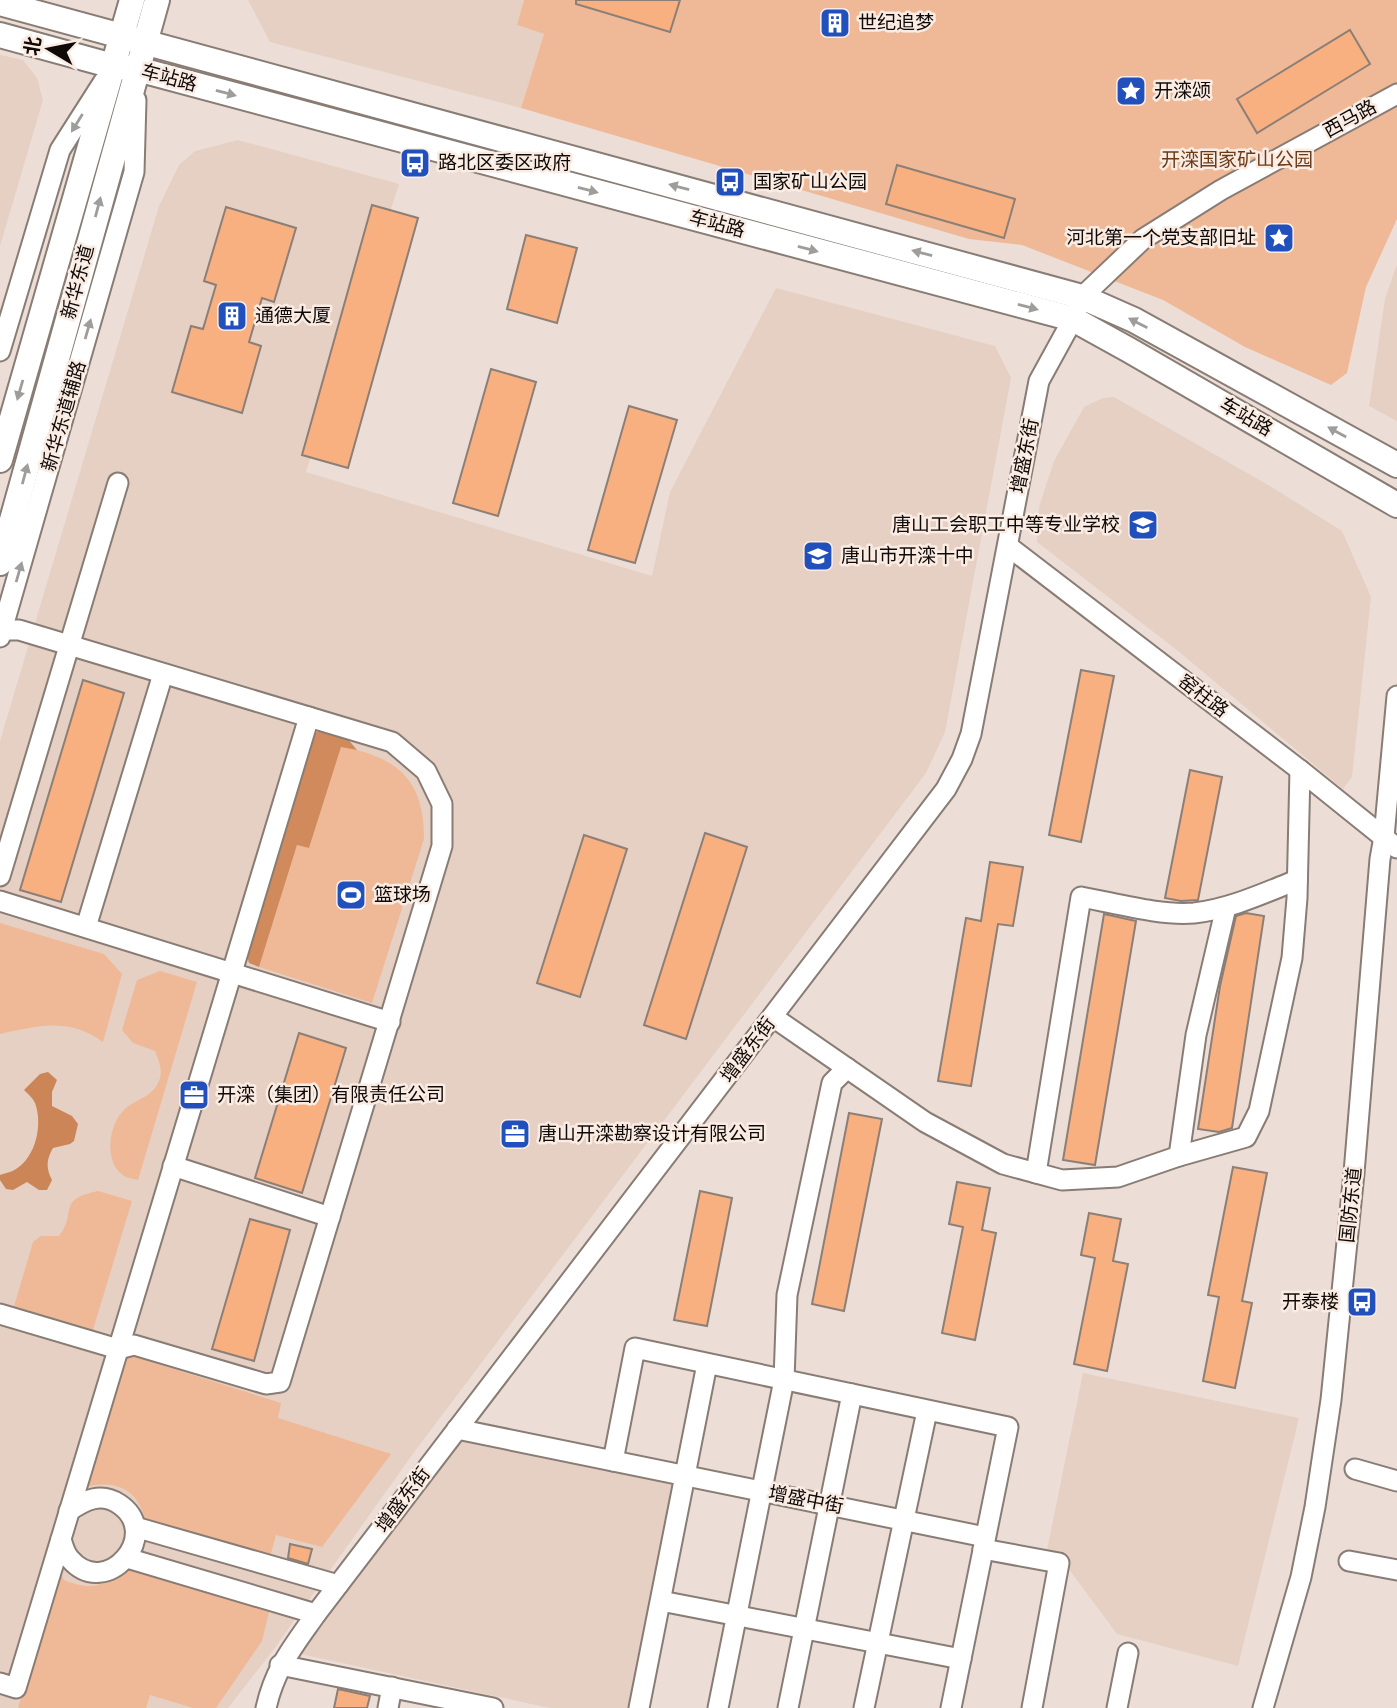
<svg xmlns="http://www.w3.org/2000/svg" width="1397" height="1708" font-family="'Varela Round','Noto Sans SC',sans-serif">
<rect width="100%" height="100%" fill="#ecded6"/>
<g fill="#e5d0c3">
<polygon points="248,0 524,0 517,25 544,34 521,108 270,42"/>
<polygon points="0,55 23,60 37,78 43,100 0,246"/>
<polygon points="238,140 399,184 306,472 652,576 670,492 776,288 995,346 1011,378 945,732 926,773 415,1451 274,1649 228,1708 0,1708 0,741 159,206 179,165 195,151"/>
<polygon points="1397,264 1397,421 1369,406 1385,299"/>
<polygon points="1114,397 1270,486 1342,531 1371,597 1352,777 1343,789 1178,651 1037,542 1039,507 1054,461 1084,407 1103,398"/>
<polygon points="1083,1373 1299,1418 1238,1666 1117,1634 1068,1568 1069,1555 1047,1550"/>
<polygon points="464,1437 680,1481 633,1708 550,1708 300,1654"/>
</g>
<g fill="#efb997">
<polygon points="524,0 1397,0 1397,219 1366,287 1347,373 1331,385 1245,347 1163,300 1022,245 969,239 521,108 544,34 517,25"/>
<path d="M341 746C397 758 424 778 424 839L372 1003 259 967 297 845 309 848Z"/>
<path d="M0 923 104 954 122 974 103 1042C68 1017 39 1026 0 1034Z"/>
<path d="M160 971 197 982 138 1180C134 1179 126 1178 123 1175 103 1161 109 1124 124 1110 135 1099 151 1098 158 1083 164 1073 159 1061 155 1051L133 1043 122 1030 137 980Z"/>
<path d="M98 1191 132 1201 92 1333 13 1310 33 1242 41 1236H59C78 1213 55 1200 98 1191Z"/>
<path d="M130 1355 281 1403 278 1418 391 1454 322 1547 276 1535 270 1557 145 1521C139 1489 115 1479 85 1487L123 1362Z"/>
<path d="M125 1567 270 1608 262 1641 216 1708H193L150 1695 146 1708H18L59 1570 64 1580C92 1591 104 1587 125 1567Z"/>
</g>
<polygon fill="#d08a5b" points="326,731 347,738 357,750 341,747 309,848 297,845 259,967 249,963 245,950 310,739 317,732"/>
<path fill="#cb8556" d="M48 1072 57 1080 52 1092V1106L72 1116 78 1124 74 1141 70 1144 53 1148C46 1160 46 1168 52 1180L47 1190H39L27 1182 13 1190 6 1189 0 1180V1175C5 1173 12 1172 16 1169 36 1157 43 1124 35 1103 33 1098 28 1094 24 1090L40 1074Z"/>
<g fill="#f9b080" stroke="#8b7f77" stroke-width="2">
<polygon points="576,0 680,0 670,32 576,4"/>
<polygon points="1350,30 1370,64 1257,133 1237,99"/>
<polygon points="897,165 1015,199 1004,238 886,204"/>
<polygon points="372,205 418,218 348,468 302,455"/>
<polygon points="226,207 296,228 274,302 262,298 249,342 261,346 242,413 172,392 191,326 203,329 216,285 204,281"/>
<polygon points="526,235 577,248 557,323 507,309"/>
<polygon points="491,369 536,382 498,516 453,503"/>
<polygon points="629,406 677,420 635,563 588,550"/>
<polygon points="1081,670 1114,676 1081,842 1049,835"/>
<polygon points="83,680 124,693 61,902 20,890"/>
<polygon points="1190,770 1222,777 1198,900 1181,901 1165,898"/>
<polygon points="705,833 747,847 686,1039 644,1025"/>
<polygon points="584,835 627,849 580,997 537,983"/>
<polygon points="990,862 1023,867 1013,926 998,924 971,1086 938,1081 966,918 981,921"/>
<polygon points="1246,913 1264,916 1232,1128 1219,1132 1198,1129 1220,986 1236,916"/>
<polygon points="1104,914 1136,921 1095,1165 1063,1160"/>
<polygon points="299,1033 346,1048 302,1193 255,1178"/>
<polygon points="849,1113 882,1119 844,1311 812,1304"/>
<polygon points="1233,1167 1267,1173 1242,1301 1252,1303 1235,1388 1203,1381 1219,1297 1208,1295"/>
<polygon points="957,1182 990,1188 982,1230 996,1233 975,1340 942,1333 963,1227 949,1224"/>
<polygon points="700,1191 732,1198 707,1326 674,1320"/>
<polygon points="1089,1213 1121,1219 1113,1261 1128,1264 1107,1371 1074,1364 1095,1258 1081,1255"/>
<polygon points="250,1219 290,1230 254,1361 212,1349"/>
<polygon points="290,1544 312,1549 308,1564 288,1558"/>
<polygon points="338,1689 370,1696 367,1708 334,1708"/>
</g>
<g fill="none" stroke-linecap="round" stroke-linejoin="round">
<g stroke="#887c74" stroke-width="23">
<g id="minor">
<polyline points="0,351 60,150 104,81"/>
<polyline points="1008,546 1300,770 1397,848"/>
<polyline points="0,637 134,172 136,100"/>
<polyline points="0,876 118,483"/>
<polyline points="0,901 390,1022"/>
<polyline points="86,927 163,674"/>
<polyline points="773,1017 925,1122 1003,1164 1062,1180 1118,1177 1179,1156 1246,1137 1259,1111 1292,958 1297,898 1300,770"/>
<polyline points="1179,1156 1196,1035 1226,907"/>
<polyline points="173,1166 330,1217"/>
<path d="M1036 1173 1081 897C1115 903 1160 916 1194 913 1230 909 1264 893 1297 880"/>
<polyline points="0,1314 118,1349 134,1345 266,1384 280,1382 442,846 442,804 426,771 392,742 19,630 2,630"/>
<polyline points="457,1429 985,1537"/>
<polyline points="613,1461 635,1348 1008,1427 951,1708"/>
<polyline points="1355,1469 1397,1481"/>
<polyline points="135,1527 338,1585"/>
<path d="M61 1539C63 1546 65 1554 70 1559 106 1601 164 1534 119 1504 101 1492 85 1500 69 1511"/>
<polyline points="983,1549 1059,1563 1032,1708"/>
<polyline points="127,1558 316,1614"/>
<polyline points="1349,1561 1397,1570"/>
<polyline points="661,1601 961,1659"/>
<polyline points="280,1665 493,1708"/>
<polyline points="0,1683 16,1688 309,717"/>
<path d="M266 1708C275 1668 293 1647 316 1614L946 789 962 759 971 734 1039 381 1073 319 1082 297 1143 239 1221 190 1397 94"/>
<polyline points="388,1708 392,1687"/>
<polyline points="639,1708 707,1364"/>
<polyline points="718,1708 784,1380 787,1295 832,1083 847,1068"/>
<polyline points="788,1708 852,1394"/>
<polyline points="864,1708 927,1411"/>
<polyline points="1117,1708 1128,1653"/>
<polyline points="1263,1708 1301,1577 1315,1507 1331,1400 1354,1173 1380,859 1384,837 1397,696"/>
</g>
</g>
<g stroke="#887c74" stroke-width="28">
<g id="major">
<polyline points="0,3 1082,297 1134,320 1397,465"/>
<polyline points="0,35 113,66 137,69 1073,319 1129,350 1397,505"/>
<polyline points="0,460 132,0"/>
<polyline points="0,563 157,0"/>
</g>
</g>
<use href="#minor" stroke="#fff" stroke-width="19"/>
<use href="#major" stroke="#fff" stroke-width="24"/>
</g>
<defs><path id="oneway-solid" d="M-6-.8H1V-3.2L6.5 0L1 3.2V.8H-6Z" transform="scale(1.75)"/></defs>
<g fill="#9f9d9c">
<use href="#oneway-solid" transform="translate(226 93) rotate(15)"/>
<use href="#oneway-solid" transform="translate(77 123) rotate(122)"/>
<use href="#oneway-solid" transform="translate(679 187) rotate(-165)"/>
<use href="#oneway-solid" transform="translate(588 190) rotate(15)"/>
<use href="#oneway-solid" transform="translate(98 207) rotate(-75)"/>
<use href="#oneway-solid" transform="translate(808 249) rotate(15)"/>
<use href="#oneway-solid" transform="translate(922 253) rotate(-165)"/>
<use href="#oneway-solid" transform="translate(1028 307) rotate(15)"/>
<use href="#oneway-solid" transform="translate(1138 323) rotate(-153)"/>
<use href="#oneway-solid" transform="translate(88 329) rotate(-74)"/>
<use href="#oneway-solid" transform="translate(20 390) rotate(106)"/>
<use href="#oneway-solid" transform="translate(1337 432) rotate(-151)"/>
<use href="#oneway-solid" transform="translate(25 474) rotate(-75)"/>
<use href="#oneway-solid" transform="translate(19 572) rotate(-74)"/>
</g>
<defs>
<g id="building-square" transform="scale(1.575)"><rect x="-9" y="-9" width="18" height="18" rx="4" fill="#2150bd" stroke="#faece3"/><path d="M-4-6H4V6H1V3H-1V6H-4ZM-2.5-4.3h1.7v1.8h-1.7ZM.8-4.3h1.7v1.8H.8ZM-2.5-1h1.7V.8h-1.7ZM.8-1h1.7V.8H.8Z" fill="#fff"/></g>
<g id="sight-square" transform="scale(1.575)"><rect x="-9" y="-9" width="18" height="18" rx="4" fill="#2150bd" stroke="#faece3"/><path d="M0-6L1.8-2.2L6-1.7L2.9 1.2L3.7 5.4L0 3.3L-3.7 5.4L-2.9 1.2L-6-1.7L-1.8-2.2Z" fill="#fff"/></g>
<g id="bus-square" transform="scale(1.575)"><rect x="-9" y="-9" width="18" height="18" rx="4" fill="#2150bd" stroke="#faece3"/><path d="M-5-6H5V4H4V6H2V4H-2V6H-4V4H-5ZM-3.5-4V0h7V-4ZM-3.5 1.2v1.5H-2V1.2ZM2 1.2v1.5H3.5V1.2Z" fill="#fff"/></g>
<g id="school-square" transform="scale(1.575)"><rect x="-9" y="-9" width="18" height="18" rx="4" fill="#2150bd" stroke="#faece3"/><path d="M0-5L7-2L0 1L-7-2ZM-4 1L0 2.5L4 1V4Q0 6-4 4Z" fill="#fff"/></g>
<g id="stadium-square" transform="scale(1.575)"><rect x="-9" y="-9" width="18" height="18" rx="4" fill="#2150bd" stroke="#faece3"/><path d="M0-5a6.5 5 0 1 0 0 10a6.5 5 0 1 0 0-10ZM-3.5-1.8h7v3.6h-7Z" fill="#fff"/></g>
<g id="office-square" transform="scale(1.575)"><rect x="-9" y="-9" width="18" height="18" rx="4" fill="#2150bd" stroke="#faece3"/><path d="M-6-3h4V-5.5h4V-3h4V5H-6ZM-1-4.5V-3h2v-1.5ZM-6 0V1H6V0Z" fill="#fff"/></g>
</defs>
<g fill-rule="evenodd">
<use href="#building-square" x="835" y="23"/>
<use href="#sight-square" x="1131" y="91"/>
<use href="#bus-square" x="415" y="163"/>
<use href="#bus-square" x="730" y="182"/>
<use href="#sight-square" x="1279" y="238"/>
<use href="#building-square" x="232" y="316"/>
<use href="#school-square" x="1143" y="525"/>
<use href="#school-square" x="818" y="556"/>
<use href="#stadium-square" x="351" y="895"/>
<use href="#office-square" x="194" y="1095"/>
<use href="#office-square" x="515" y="1134"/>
<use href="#bus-square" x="1362" y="1302"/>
</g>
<g text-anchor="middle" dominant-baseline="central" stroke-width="5" stroke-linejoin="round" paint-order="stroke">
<g font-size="19" fill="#0f0a08" stroke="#faece3" text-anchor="start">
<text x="858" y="23">世纪追梦</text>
<text x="1154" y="91">开滦颂</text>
<text x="438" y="163">路北区委区政府</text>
<text x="753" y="182">国家矿山公园</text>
<text x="1256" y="238" text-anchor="end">河北第一个党支部旧址</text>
<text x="255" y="316">通德大厦</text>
<text x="1120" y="525" text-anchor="end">唐山工会职工中等专业学校</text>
<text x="841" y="556">唐山市开滦十中</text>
<text x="374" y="895">篮球场</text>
<text x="217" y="1095">开滦（集团）有限责任公司</text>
<text x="538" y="1134">唐山开滦勘察设计有限公司</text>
<text x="1339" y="1302" text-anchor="end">开泰楼</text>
</g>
<g font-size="19" fill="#0f0a08" stroke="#faece3">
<text transform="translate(169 78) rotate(15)">车站路</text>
<text transform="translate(1350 119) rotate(-29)">西马路</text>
<text transform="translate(717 224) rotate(15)">车站路</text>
<text transform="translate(78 282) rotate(-75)">新华东道</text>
<text transform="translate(64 416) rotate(-74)">新华东道辅路</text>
<text transform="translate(1246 417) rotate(30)">车站路</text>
<text transform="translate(1025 456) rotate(-79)">增盛东街</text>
<text transform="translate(1203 696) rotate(37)">窑柱路</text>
<text transform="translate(748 1050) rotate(-53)">增盛东街</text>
<text transform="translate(1351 1205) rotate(-84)">国防东道</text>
<text transform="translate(403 1500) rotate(-53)">增盛东街</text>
<text transform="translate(806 1500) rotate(11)">增盛中街</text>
</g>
<g font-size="19" fill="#6b3b19" stroke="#faece3">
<text x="1237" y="160">开滦国家矿山公园</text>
</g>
</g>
<g transform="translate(49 49) rotate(280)" stroke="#faece3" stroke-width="5" paint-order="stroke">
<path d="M0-5L12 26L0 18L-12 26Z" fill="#0f0a08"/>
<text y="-10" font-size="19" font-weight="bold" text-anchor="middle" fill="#0f0a08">北</text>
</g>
</svg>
